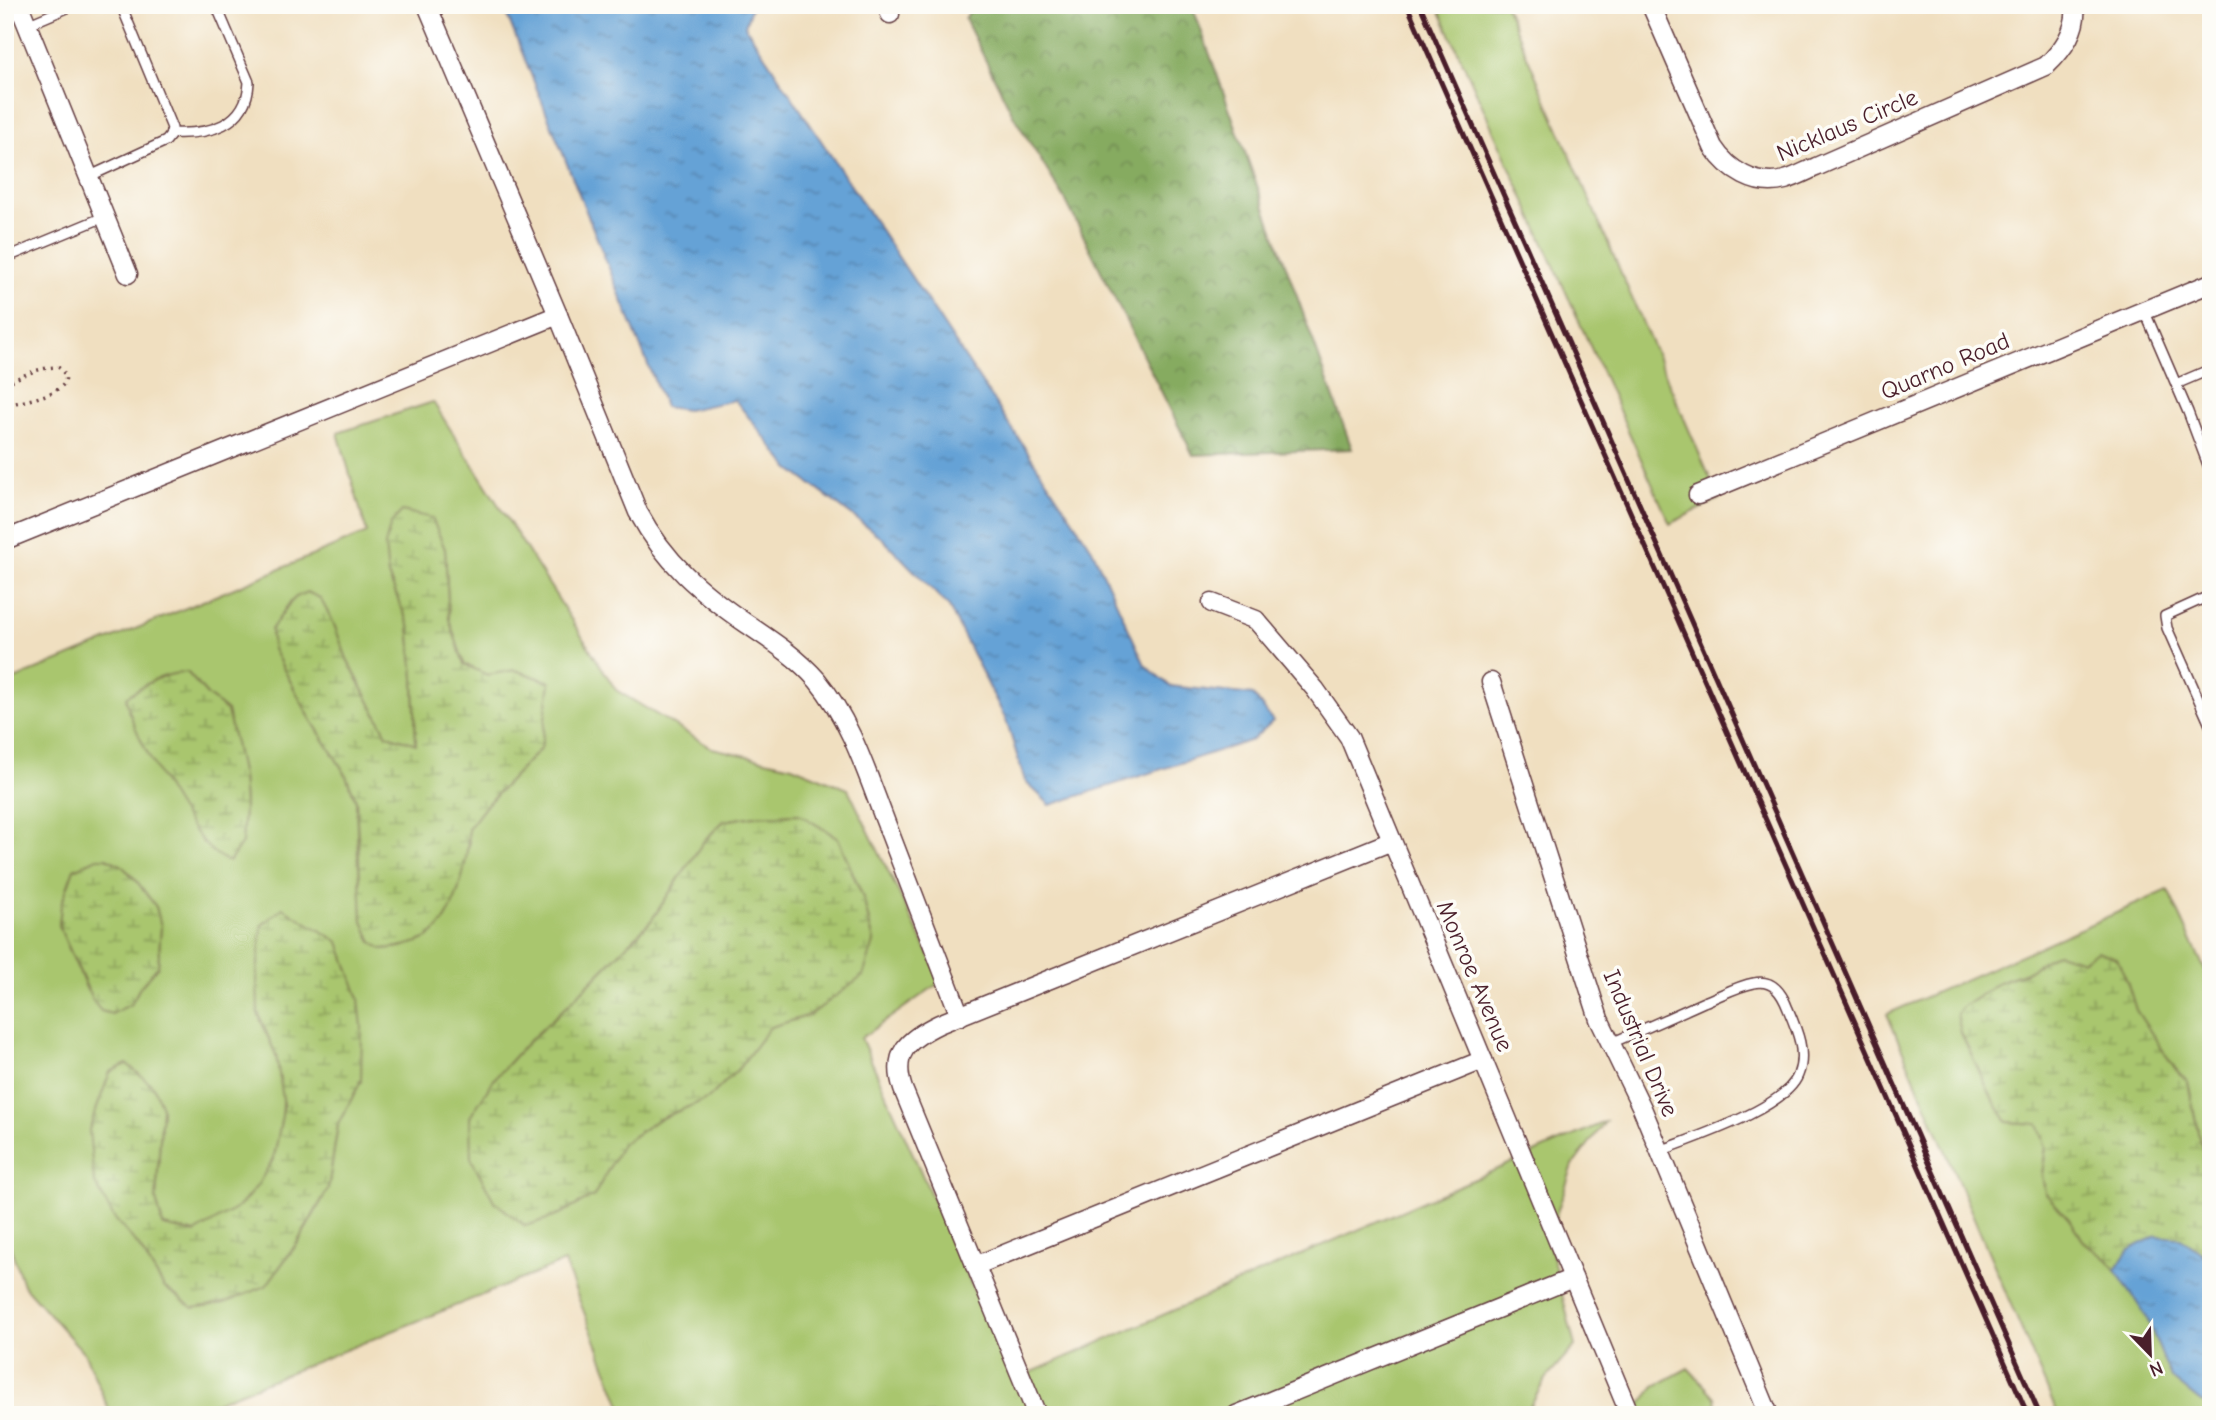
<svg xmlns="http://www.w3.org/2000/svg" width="2216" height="1420" font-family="'Comic Neue',sans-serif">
<defs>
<pattern id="forest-crowns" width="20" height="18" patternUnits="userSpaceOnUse" patternTransform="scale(1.75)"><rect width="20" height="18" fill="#86ab61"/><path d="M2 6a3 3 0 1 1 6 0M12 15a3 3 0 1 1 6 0" fill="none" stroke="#708b50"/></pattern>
<pattern id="wetland-marsh" width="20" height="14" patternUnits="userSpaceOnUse" patternTransform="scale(1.75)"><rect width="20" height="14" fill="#a9c66e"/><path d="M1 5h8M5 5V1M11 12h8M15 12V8" fill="none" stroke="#8ca05b"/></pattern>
<pattern id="water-ripples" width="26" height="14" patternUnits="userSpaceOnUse" patternTransform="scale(1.75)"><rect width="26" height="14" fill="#65a2d6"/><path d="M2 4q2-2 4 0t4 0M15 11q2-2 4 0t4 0" fill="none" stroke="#5583ae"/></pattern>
</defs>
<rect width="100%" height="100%" fill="#fdfcf7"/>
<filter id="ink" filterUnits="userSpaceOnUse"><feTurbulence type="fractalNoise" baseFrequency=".0143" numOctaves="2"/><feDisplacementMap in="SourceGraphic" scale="14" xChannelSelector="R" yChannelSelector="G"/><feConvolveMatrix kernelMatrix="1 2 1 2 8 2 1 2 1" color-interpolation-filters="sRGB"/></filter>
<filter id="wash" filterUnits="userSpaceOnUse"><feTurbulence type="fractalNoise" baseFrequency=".00686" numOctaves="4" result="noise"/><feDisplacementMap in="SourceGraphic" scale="28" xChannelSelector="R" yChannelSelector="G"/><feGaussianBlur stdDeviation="1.57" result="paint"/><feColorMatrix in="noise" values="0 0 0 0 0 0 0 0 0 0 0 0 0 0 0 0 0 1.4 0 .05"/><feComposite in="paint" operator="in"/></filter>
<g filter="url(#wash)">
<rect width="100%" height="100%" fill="#f0dfc0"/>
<g fill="#a9c66e" stroke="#7a724c" stroke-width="2" fill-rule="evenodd">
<polygon points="1437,5 1505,5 1719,499 1670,524"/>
<path d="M433 402 616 690 712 748 792 766 848 789 942 981 861 1038 1014 1380 1605 1122 1573 1165 1548 1239 1575 1346 1545 1380 1525 1415H625L564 1262 184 1415H111L85 1354 23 1285 9 1242 5 1239V683L367 533 338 433ZM445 549 449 620 464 664 487 676 515 670 550 682 541 748 488 803 468 829 469 845 428 938 401 947 382 949 361 884 358 858 356 801 345 773 309 716 273 649 271 630 289 604 296 597 333 622 347 659 387 735 416 744 414 677 409 625 388 575ZM187 672 207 695 227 711 242 777 244 805 242 843 204 844 176 803 147 751 128 710ZM799 814 838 838 863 897 874 942 810 1015 770 1027 738 1069 709 1098 657 1120 622 1144 495 1078 526 1044 567 1006 651 921 704 841 724 821 755 816ZM106 858 121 865 135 879 156 907 161 926 158 966 140 987 131 1004 87 990 59 926 61 906 74 869ZM258 1013 361 1081 338 1124 328 1189 298 1243 266 1285 164 1287 138 1245 114 1218 89 1130 97 1110 162 1107 156 1200 163 1226 195 1233C209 1224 229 1216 241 1205 282 1168 292 1104 275 1053 270 1040 263 1026 258 1013Z"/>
<path d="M2168 890 2211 983V1163L2200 1142 2188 1082 2172 1064 2135 1010 2127 981 2083 961 2057 953 2024 973 1999 982 1974 1000 1964 1005C1976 1049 1983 1081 2007 1122L2038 1123 2046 1147 2042 1175 2069 1219 2085 1243 2108 1260 2129 1289 2147 1318 2171 1378 2201 1402 2211 1404V1415H2058L1887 1014Z"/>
<polygon points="1688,1368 1715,1397 1717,1415 1632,1415 1655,1386"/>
</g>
<polygon fill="url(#forest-crowns)" stroke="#686546" stroke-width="2" points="973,5 1192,5 1352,449 1193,455 1066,201 1014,117 965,19"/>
<g fill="url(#wetland-marsh)" stroke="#7a724c" stroke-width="2">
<path d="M402 511 432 518 445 549 449 619 464 664 487 675 515 670 550 682 541 748 488 803 468 829C469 860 456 923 425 939 412 945 397 948 382 949L372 942 362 919 356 800 345 773 309 716 273 649 271 630 289 604 296 597 307 592 320 598 333 622 347 659 387 735 416 744 414 677 409 625 388 575 385 545 391 523Z"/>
<path d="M187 672 207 695 227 711 235 743 242 777 244 805 242 843 229 862C219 857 210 851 203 842 181 816 130 730 126 697 147 683 161 674 187 672Z"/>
<polygon points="799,814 838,838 863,898 874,942 863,976 810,1015 770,1027 738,1069 709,1098 657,1120 622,1144 594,1196 554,1217 525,1226 494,1201 471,1158 470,1117 495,1078 526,1044 567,1006 651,921 704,841 724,821 755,816"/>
<polygon points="97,858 106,858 121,865 135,879 156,907 161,926 158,966 140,987 131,1004 112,1014 101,1011 93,1001 59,926 61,906 74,869"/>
<polygon points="283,908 339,942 359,999 362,1027 361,1081 338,1124 328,1189 297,1243 266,1286 224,1303 193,1308 164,1287 138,1245 114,1218 94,1181 89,1130 110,1072 127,1064 153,1086 162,1107 156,1200 163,1226 195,1233 240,1206 257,1186 274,1158 284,1105 276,1055 258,1013 257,972 262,925"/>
<polygon points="2097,951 2117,958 2127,981 2136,1010 2172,1064 2188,1082 2200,1142 2211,1163 2211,1260 2203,1253 2129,1250 2115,1269 2108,1260 2085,1243 2069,1219 2045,1193 2042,1175 2046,1147 2038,1124 2007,1122 1992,1098 1961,1033 1957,1014 1964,1005 1974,1000 1999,982 2024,973 2057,953 2083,961"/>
</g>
<g fill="url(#water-ripples)" stroke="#586080" stroke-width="2">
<polygon points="503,5 752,5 745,26 1092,549 1145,665 1170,686 1253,695 1273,721 1252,740 1050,805 1025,781 1006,720 949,607 882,538 789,468 735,400 687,410 665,407"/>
<polygon points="2156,1236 2181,1238 2211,1260 2211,1404 2201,1402 2171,1378 2147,1318 2115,1269 2129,1250"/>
</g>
</g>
<g filter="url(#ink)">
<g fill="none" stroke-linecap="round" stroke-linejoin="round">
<g stroke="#633c41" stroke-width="12">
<g id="lane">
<polyline points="27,25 74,5"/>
<path d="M171 133C208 135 247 126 249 82L216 5"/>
<polyline points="88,177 166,141 170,136 172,128 121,5"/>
<polyline points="5,258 104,217"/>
<polyline points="2144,310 2188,412 2211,473"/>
<polyline points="2176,384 2211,369"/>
<polyline points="2211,595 2165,616 2167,628 2211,727"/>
<path d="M1611 1043C1642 1030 1673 1016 1704 1002 1720 996 1737 986 1754 983 1773 979 1782 993 1788 1009 1797 1030 1807 1053 1798 1075 1786 1108 1693 1138 1660 1151"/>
</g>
</g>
<g stroke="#633c41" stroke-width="21">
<g id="street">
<polyline points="19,5 128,274"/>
<path d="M427 5 558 315 638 512C665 562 700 592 747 624 772 641 797 657 817 680 851 721 867 774 886 823 910 887 935 951 960 1016"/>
<polyline points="887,5 890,14"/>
<path d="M1651 5 1713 147C1728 170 1756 188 1785 180 1796 177 1806 171 1816 167L2046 66C2063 50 2078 30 2075 5"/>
<polyline points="1698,495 2211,283"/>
<polyline points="5,540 558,315"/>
<polyline points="1212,603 1256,620 1315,689 1349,737 1630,1415"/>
<polyline points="1491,682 1599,1019 1642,1108 1769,1415"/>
<polyline points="975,1266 1483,1060"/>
<path d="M1037 1415 903 1089C891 1053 908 1039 939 1024L1392 841"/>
<polyline points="1236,1415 1573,1278"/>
</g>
</g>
<path stroke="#633c41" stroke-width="3.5" stroke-dasharray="2 5" stroke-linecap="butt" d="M5 384C22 376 39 367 58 367 88 391 20 402 5 405"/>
<use href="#lane" stroke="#fff" stroke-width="9"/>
<use href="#street" stroke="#fff" stroke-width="18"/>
<g stroke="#4a1f2b" stroke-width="5">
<polyline points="1407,5 2028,1415"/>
<polyline points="1420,5 2040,1415"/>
</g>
</g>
</g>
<g text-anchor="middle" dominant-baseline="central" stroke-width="7" stroke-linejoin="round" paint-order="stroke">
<g font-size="24" fill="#4a1f2b" stroke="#fdfcf7">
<text transform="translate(1847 125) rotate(-23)">Nicklaus Circle</text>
<text transform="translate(1945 366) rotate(-23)">Quarno Road</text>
<text transform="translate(1475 976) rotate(67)">Monroe Avenue</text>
<text transform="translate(1641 1043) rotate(67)">Industrial Drive</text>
</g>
</g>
<rect width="2216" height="1420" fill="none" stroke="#fdfcf7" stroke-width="28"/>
<g transform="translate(2150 1354) rotate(157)" stroke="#fdfcf7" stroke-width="5" paint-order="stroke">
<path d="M0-5L12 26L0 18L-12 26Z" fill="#4a1f2b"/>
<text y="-10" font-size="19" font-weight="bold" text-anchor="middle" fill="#4a1f2b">N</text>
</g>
</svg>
